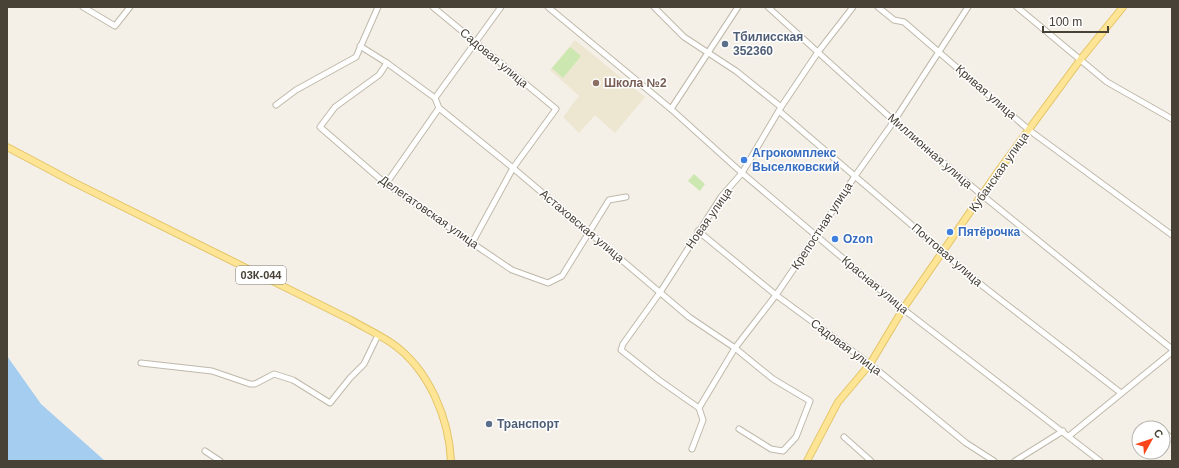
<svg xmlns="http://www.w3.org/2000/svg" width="1179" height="468" font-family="Arial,sans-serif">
<rect width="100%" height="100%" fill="#f4f0e7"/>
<polygon fill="#ede6d1" points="575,40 645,97 615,133 595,115 579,133 563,117 579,96 550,70"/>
<g fill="#cce8b0">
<polygon points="570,47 581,56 563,78 552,68"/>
<polygon points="694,174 705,184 700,191 688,181"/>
</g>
<polygon fill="#a4cdf0" points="7,356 41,404 105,461 7,461"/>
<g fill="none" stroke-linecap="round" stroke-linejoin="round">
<g stroke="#bfb9aa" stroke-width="7">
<g id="minor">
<polyline points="83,7 115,26 130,7"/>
<polyline points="433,7 556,109 513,168 472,243"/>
<polyline points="548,7 671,109 742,173 903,309 1100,461"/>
<polyline points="654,7 684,37 736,71 781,107"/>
<polyline points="768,7 894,121 982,195 1172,349"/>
<polyline points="878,7 894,20 904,22 1029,130 1172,235"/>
<polyline points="1017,7 1107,82 1172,119"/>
<polyline points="360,46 387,63 435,98 439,108 513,168 689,317 735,348 773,379 810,401 796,437 783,451 771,449 739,429"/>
<polyline points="387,63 379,75 335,107 320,127 386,184 472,243 512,270 548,283 562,276 609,200 626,197"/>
<polyline points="435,98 501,7"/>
<polyline points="276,105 296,90 356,57 378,7"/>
<polyline points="671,109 738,7"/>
<polyline points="779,111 984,287 1121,393"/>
<polyline points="386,184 439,108"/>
<polyline points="698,231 776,295 870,364 966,443 994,461"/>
<polyline points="141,363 212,371 250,384 255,384 274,374 293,380 330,403 350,378 364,364 378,335"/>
<polyline points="699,408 659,380 621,350 623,344 661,291 721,197 742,173 781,107 818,52 853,7"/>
<polyline points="1165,433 1172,439"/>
<polyline points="1069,436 1172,352"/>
<polyline points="844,437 871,461"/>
<polyline points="692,449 703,420 699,408 735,348 776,295 816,236 855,176 894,121 968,7"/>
<polyline points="205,451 220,461"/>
<polyline points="1015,461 1063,431"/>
</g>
</g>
<g stroke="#e3c366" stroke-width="8">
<g id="major">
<path d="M7 147 73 182 351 320C365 328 380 335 393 344 429 370 449 418 451 461"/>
<polyline points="807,461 838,402 870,364 903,309 999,170 1080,60 1123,7"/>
</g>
</g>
<use href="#minor" stroke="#fff" stroke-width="5"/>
<use href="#major" stroke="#fee596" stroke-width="6"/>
</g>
<g fill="#5c6f8a" stroke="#fff" stroke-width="1.5">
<circle cx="725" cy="44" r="4"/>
<circle cx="489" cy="424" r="4"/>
</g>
<circle fill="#8d6e63" stroke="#fff" stroke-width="1.5" cx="596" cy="83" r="4"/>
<g fill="#3f7fe0" stroke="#fff" stroke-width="1.5">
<circle cx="744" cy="160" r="4"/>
<circle cx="950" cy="232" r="4"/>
<circle cx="835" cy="239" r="4"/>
</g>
<g text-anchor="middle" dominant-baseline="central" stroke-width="3" stroke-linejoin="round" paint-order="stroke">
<rect fill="#fff" stroke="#7e7a72" stroke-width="1" x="236" y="266" width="50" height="18" rx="3"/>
<g font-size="11" font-weight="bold" fill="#474136">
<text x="261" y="275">03К-044</text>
</g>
<g font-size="12" font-weight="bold" fill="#4e5e75" stroke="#fff" text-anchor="start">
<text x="733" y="37">Тбилисская<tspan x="733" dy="14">352360</tspan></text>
<text x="497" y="424">Транспорт</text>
</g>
<g font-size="12" fill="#474136" stroke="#fff">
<text transform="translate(494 58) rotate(40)">Садовая улица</text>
<text transform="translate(986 92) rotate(41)">Кривая улица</text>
<text transform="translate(930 151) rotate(41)">Миллионная улица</text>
<text transform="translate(999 172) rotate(-55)">Кубанская улица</text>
<text transform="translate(429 212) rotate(35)">Делегатовская улица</text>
<text transform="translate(709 218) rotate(-55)">Новая улица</text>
<text transform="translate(582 226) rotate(40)">Астаховская улица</text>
<text transform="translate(822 226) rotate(-57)">Крепостная улица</text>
<text transform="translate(947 255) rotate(41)">Почтовая улица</text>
<text transform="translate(875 285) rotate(40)">Красная улица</text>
<text transform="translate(846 347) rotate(37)">Садовая улица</text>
</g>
<g font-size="12" font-weight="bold" fill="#785e54" stroke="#fff" text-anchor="start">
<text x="604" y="83">Школа №2</text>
</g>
<g font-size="12" font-weight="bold" fill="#366cbe" stroke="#fff" text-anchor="start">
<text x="752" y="153">Агрокомплекс<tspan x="752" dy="14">Выселковский</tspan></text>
<text x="958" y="232">Пятёрочка</text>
<text x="843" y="239">Ozon</text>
</g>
</g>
<rect width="1179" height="468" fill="none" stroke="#474136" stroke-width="16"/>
<g transform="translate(1151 440) rotate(50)"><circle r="19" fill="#ffffff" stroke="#b5b3af"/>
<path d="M0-3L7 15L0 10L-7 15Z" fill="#f94519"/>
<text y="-6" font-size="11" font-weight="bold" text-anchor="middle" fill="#474136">С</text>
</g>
<path d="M1043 26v6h65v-6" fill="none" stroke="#474136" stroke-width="2"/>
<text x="1049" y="26" font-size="12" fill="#474136" stroke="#ffffff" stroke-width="3" paint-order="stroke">100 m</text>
</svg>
